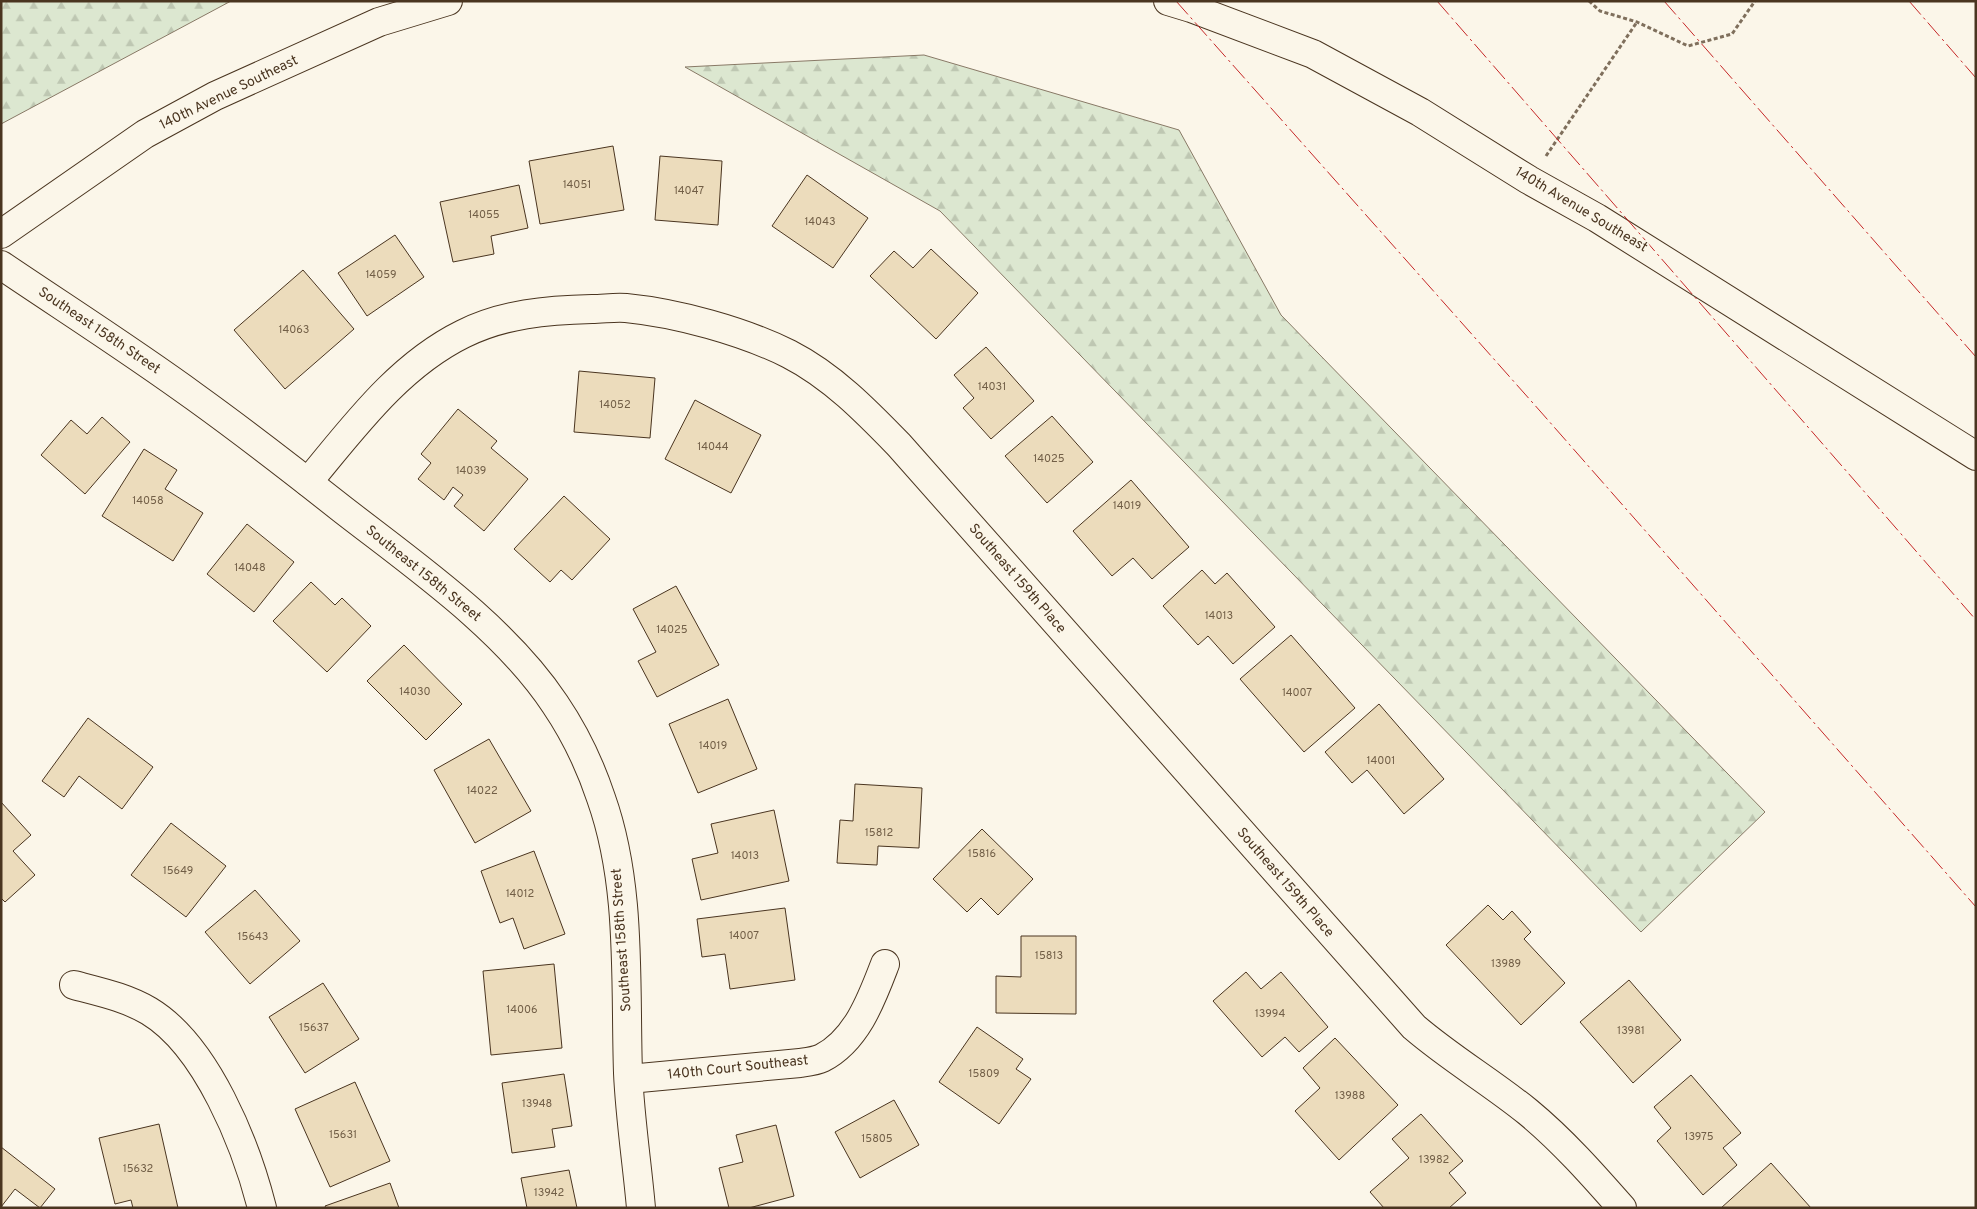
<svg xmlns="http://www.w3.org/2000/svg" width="1977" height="1209" font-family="Overpass,sans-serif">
<defs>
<pattern id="forest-firs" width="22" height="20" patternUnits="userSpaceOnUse" patternTransform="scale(1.25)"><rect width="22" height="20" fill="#dce7d0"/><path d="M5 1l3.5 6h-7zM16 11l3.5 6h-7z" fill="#bec7b2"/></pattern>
</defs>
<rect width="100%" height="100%" fill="#fbf6e9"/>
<g fill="url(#forest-firs)" stroke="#887966">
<polygon points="1,1 231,1 1,124"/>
<polygon points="924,55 1179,130 1281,315 1765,812 1641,932 940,211 685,67"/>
</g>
<g fill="#ecdcbc" stroke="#4a3520">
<polygon points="613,146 624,210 540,224 529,161"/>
<polygon points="660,156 722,161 718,225 655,220"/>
<polygon points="807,175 868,218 833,268 772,226"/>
<polygon points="519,185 528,228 491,236 494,254 453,262 440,202"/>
<polygon points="395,235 424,277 367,316 338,273"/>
<polygon points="931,249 978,293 936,339 870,276 894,251 913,268"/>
<polygon points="303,270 354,329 285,389 234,330"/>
<polygon points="986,347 1034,401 991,439 963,408 974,398 954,375"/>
<polygon points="579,371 655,378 650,438 574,432"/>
<polygon points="695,400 761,435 731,493 665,459"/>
<polygon points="458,409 497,441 491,448 528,479 484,531 454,506 463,495 453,487 444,500 418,479 431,463 421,454"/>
<polygon points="1052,416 1093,462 1047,503 1005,456"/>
<polygon points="102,417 130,442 85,494 41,455 71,420 87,434"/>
<polygon points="144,449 177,470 165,489 203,513 173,561 102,516"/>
<polygon points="1131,480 1189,547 1152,579 1133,558 1112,576 1073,531"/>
<polygon points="564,496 610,539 572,580 561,570 550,582 514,549"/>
<polygon points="247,524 294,562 254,612 207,574"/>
<polygon points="1202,570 1215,584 1227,573 1275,627 1233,664 1208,636 1198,645 1163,606"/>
<polygon points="311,582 335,605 342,598 371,626 327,672 273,621"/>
<polygon points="676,586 719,665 657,697 638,661 656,652 633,609"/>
<polygon points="1291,635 1355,708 1304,752 1240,679"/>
<polygon points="404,645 462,704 426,740 367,681"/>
<polygon points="728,699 757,769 698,793 669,724"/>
<polygon points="1379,704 1444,779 1404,814 1367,770 1352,783 1325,752"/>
<polygon points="88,718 153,767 122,809 79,776 64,797 42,781"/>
<polygon points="489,739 531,811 475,843 434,770"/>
<polygon points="855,784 922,788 919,848 878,846 877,865 837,863 840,820 853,821"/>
<polygon points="1,802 31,835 13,851 35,875 5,902 1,898"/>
<polygon points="774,810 789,881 701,900 692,859 718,853 711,824"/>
<polygon points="171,823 226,866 186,917 131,875"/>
<polygon points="982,829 1033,879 998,915 981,898 967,912 933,879"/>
<polygon points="534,851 565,934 524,949 513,918 500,923 481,871"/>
<polygon points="255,890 300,941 250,984 205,932"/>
<polygon points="1488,905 1503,920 1512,911 1531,932 1524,939 1565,983 1521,1025 1446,945"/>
<polygon points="785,908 795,980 730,989 725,954 702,957 697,919"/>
<polygon points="1021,936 1076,936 1076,1014 996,1013 996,976 1021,977"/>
<polygon points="554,964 562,1048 491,1055 483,971"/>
<polygon points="1246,972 1261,989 1281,972 1328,1027 1299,1052 1285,1037 1262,1057 1213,1001"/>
<polygon points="1629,980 1681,1040 1633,1083 1580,1022"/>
<polygon points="323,983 359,1039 305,1073 269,1017"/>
<polygon points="977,1027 1023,1059 1016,1069 1031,1079 999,1124 939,1082"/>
<polygon points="1335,1038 1398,1105 1339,1160 1295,1111 1320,1088 1303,1068"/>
<polygon points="564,1074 572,1126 552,1129 555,1147 512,1153 502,1083"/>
<polygon points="1691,1075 1741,1133 1723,1148 1737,1165 1703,1195 1657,1141 1671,1128 1654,1107"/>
<polygon points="355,1082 390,1161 330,1187 295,1109"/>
<polygon points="894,1100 919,1145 860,1178 835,1132"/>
<polygon points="1421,1114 1463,1161 1449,1173 1466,1193 1449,1208 1384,1208 1370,1192 1409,1158 1392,1139"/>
<polygon points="159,1124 178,1208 133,1208 131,1200 115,1204 99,1138"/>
<polygon points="776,1125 794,1196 749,1208 729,1208 719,1168 743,1162 736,1135"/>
<polygon points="1,1147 55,1189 40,1208 15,1189 1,1207"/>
<polygon points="1771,1163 1811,1208 1721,1208"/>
<polygon points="569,1170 577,1208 527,1208 521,1178"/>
<polygon points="390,1183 399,1208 326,1208 325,1206"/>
</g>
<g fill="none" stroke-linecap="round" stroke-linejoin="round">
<g stroke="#4a3520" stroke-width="30">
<g id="street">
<path d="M1 265C66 309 132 351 195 397 245 433 294 471 342 509 414 565 504 627 555 704 574 732 590 765 601 798 632 885 625 982 628 1073 630 1118 637 1163 641 1208"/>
<path d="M308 482C353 428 398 366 463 334 503 314 547 310 592 309 603 309 615 307 626 308 677 313 743 331 789 354 832 376 866 411 899 445L1414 1027C1450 1058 1491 1082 1528 1112 1562 1140 1593 1175 1622 1208"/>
<path d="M74 985C100 992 125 997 149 1011 207 1046 246 1145 262 1208"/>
<path d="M629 1079 800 1063C807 1062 816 1061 822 1058 857 1040 872 998 885 964"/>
</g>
</g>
<g stroke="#4a3520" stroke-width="30">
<g id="secondary">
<polyline points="1168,1 1191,8 1313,54 1420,112 1529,180 1597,218 1976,456"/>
<polyline points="1,234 145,134 215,96 379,22 448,1"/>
</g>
</g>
<g stroke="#7f6f5c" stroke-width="3" stroke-dasharray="4 2.5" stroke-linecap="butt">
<polyline points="1589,1 1600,11 1637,22 1688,46 1732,34 1755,1"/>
<polyline points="1546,156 1637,22"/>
</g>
<use href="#street" stroke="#fbf6e9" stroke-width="28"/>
<use href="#secondary" stroke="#fbf6e9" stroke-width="28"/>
<g stroke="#c62828" stroke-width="1" stroke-dasharray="18 4 2.5 4" stroke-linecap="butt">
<polyline points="1176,1 1540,411 1976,907"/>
<polyline points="1437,1 1976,620"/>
<polyline points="1664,1 1976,357"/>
<polyline points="1909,1 1976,78"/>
</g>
</g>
<g text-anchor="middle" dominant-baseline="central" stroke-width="4" stroke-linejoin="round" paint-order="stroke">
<g font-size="11" fill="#725f47">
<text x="577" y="185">14051</text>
<text x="689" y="191">14047</text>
<text x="484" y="215">14055</text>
<text x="820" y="222">14043</text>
<text x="381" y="275">14059</text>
<text x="294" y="330">14063</text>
<text x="992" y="387">14031</text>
<text x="615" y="405">14052</text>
<text x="713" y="447">14044</text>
<text x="1049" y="459">14025</text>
<text x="471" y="471">14039</text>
<text x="148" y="501">14058</text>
<text x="1127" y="506">14019</text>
<text x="250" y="568">14048</text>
<text x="1219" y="616">14013</text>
<text x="672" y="630">14025</text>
<text x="415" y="692">14030</text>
<text x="1297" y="693">14007</text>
<text x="713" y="746">14019</text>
<text x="1381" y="761">14001</text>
<text x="482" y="791">14022</text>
<text x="879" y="833">15812</text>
<text x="982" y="854">15816</text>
<text x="745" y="856">14013</text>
<text x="178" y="871">15649</text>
<text x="520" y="894">14012</text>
<text x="744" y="936">14007</text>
<text x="253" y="937">15643</text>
<text x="1049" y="956">15813</text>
<text x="1506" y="964">13989</text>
<text x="522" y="1010">14006</text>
<text x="1270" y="1014">13994</text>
<text x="314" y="1028">15637</text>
<text x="1631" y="1031">13981</text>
<text x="984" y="1074">15809</text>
<text x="1350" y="1096">13988</text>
<text x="537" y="1104">13948</text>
<text x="343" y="1135">15631</text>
<text x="1699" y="1137">13975</text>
<text x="877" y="1139">15805</text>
<text x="1434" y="1160">13982</text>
<text x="138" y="1169">15632</text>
<text x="549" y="1193">13942</text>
</g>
<g font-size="14" fill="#4a3520" stroke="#fbf6e9">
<text transform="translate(229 93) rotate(-26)">140th Avenue Southeast</text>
<text transform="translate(1581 210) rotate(31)">140th Avenue Southeast</text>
<text transform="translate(99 331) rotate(34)">Southeast 158th Street</text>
<text transform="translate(423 574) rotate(39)">Southeast 158th Street</text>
<text transform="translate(1017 579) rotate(49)">Southeast 159th Place</text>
<text transform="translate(1285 883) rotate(49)">Southeast 159th Place</text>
<text transform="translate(622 940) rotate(-94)">Southeast 158th Street</text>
<text transform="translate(738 1068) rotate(-6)">140th Court Southeast</text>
</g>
</g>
<rect width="1977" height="1209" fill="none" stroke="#4a3520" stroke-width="5"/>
</svg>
